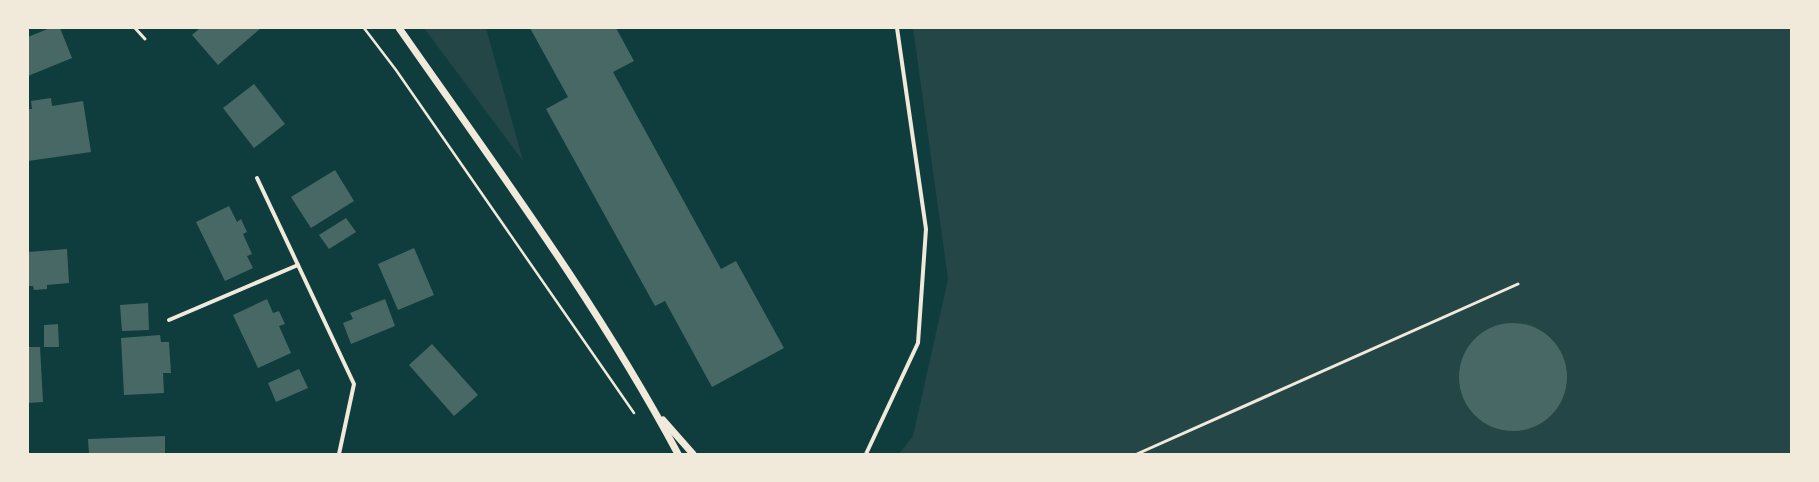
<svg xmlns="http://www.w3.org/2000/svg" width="1819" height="482" font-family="'Source Sans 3',sans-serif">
<rect width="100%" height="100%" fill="#0f3d3e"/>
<g fill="#244646">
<polygon points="424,28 486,28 523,161"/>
<polygon points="913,28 1791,28 1791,454 899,454 913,436 948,279"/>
</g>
<g fill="#486865">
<polygon points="50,28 60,28 72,58 28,76 28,37"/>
<polygon points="200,28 261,28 218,65 192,35"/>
<polygon points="530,28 616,28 634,61 613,72 721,269 736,261 784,348 712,387 665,301 655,306 546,109 568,97"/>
<polygon points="254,84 285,124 254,148 223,108"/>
<polygon points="51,98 52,106 83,101 91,152 28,161 28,109 32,109 31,101"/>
<polygon points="335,170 354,201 311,228 291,197"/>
<polygon points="229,206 237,222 241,219 247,232 243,234 252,254 247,256 253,268 225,281 196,222"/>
<polygon points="346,218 356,232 329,249 319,235"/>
<polygon points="414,248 434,295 398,310 378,264"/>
<polygon points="67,249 69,283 47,285 47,289 34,290 33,286 28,286 28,252"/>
<polygon points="267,299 273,313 279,311 285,324 279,326 291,353 258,368 233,315"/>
<polygon points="385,299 395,326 351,344 343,323 353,319 350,313"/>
<polygon points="148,303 149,330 122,331 120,305"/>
<circle cx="1513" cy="377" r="54"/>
<polygon points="58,324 59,347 44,347 44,325"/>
<polygon points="160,335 161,342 169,342 171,373 163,373 164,393 124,395 121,338"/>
<polygon points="432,344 478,395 454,416 409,365"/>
<polygon points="28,347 40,347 43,402 28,403"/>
<polygon points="299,369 308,388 276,402 268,383"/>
<polygon points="165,436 165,454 89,454 88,439"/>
</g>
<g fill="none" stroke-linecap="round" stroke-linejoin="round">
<polyline stroke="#f1e9da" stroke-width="2.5" points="364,28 396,70 634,413"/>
<g stroke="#f1e9da" stroke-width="3">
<polyline points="135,28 145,39"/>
<polyline points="1137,454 1518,284"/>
</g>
<g stroke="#f1e9da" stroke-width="4">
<polyline points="257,178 298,265"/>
<polyline points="169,320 298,265 354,384 339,454"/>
<polyline points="866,454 918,343 926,229 897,28"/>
</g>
<g stroke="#f1e9da" stroke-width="7">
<path d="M399 28C496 167 598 304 678 454"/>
<polyline points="663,420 693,454"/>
</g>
</g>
<rect width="1819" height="482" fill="none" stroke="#f1e9da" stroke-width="58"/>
</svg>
